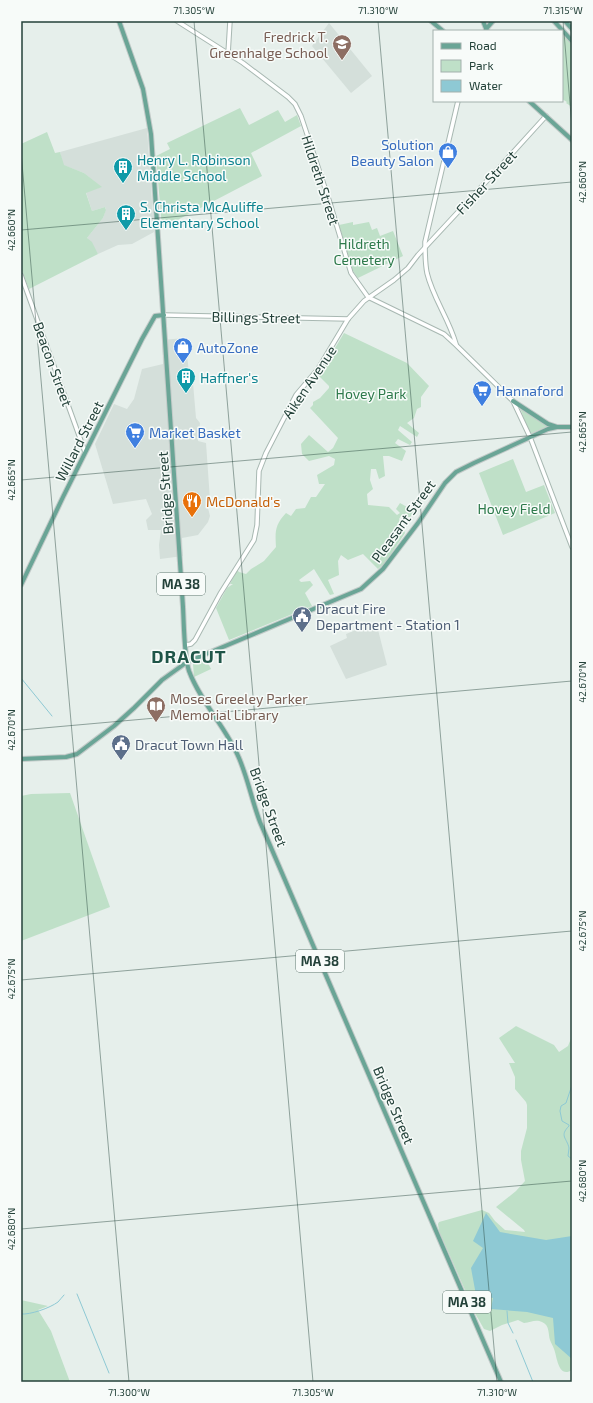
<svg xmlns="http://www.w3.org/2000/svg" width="593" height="1403" font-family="'Exo 2',sans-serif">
<rect width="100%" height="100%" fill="#e6efeb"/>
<g fill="#d4dfda">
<polygon points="329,23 372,76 351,93 312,46"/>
<polygon points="147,128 154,232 132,244 118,245 98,254 87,238 103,218 106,209 105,207 92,211 86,192 101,187 84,173 63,165 60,152"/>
<polygon points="185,338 190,381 193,383 196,418 200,423 198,441 206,443 210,500 208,508 210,516 208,522 198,535 182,538 183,556 160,559 159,545 161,530 148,530 146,520 152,514 146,499 113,504 95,444 114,404 127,409 134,399 142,369 163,364 162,340"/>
<polygon points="376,622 387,665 346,679 330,646 347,638 346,634"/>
</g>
<g fill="#bfe0c8">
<polygon points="562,33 572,44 572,107 566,103 567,102 562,99"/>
<polygon points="240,108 249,125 278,110 285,122 297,115 301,126 251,153 262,176 162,228 156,156 170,149 167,143"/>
<polygon points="47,132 55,153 60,152 64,165 84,173 102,187 86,193 92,211 105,207 106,210 103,218 87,238 92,242 98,254 29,289 21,268 21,144"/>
<polygon points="353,222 353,225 369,222 372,230 377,228 380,236 393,231 403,256 358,278 353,271 339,225"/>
<path d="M344 333 407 363 429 386 421 397V407L417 409 414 418 407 423 419 433 417 437 400 426 398 430 412 442 410 445 398 439 395 443 406 451 402 461 389 456H383L385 476 379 479 376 469H371L370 480 373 489 367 494 368 505 389 507 397 515 400 513 396 509 400 503 414 511 410 517 401 516 399 519 405 533 385 563 378 569 363 554 348 560 341 555 338 561 339 575 328 580 334 594 330 595 314 569 299 580 301 582 310 581 313 585 305 593 312 606 229 640 216 608 227 588 233 584H230L237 570 239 572 246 574 251 569 264 561 276 547C275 531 275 525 286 513L291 516 296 509 305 508 311 497H316L325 484H319L317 475 334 465 335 459 329 456 309 461 302 454 301 444 309 435 328 452 333 448 338 438 310 408 313 405V402L320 398 329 388V386L318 375 320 370H322Z"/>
<polygon points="520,408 521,408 548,426 530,434"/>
<polygon points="513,459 526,492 544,485 555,513 503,535 479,473"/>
<polygon points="205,657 211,669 194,677 193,664 196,661"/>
<polygon points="70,793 110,907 21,941 21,796 31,794"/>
<path d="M516 1026 554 1045 559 1052 568 1046 572 1036V1370C558 1379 557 1356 554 1349 553 1346 551 1343 550 1340 548 1334 550 1325 542 1322 536 1319 531 1322 524 1323L518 1320 502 1325 490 1331 484 1329 476 1315 439 1231 438 1224 439 1222 482 1210 489 1213 495 1221 505 1230 525 1232 524 1230 496 1207 516 1191 525 1181 521 1160V1151L527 1128V1105L526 1102 515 1089V1077L509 1063H515L499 1038Z"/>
<polygon points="21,1300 48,1306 38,1310 51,1331 70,1382 21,1382"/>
</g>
<polygon fill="#8ec9d4" points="486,1213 500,1232 546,1240 572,1236 572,1359 555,1344 553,1318 527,1312 491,1309 493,1298 476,1295 471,1268 483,1248 473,1241"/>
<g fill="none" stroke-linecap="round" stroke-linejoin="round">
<g stroke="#8ec9d4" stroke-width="1">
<polyline points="21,678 52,716"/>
<path d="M572 1085 566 1103 561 1106 560 1111 562 1121 569 1125V1126C559 1136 567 1138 569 1148 569 1151 568 1153 568 1156L572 1159"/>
<polyline points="77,1294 109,1373"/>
<polyline points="507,1311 508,1323 513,1333"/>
<path d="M21 1314C30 1315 50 1308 58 1302 60 1300 62 1297 64 1295"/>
<polyline points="516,1340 533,1382"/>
</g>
<g stroke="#a8b8b2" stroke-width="5.5">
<g id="minor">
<polyline points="177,21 243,63 288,97 295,104 301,116 329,200 351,273 368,297 444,334 456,345 513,401 530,437 572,547"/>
<polyline points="228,54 230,21"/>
<polyline points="21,275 85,452"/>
<polyline points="164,315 348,319"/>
<path d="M456 344C449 319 433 298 427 273 425 263 425 252 425 242L458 101"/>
<polyline points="186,645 191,644 195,640 220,594 254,540 257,525 259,471 266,453 296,395 318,369 348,319 364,301 394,280 408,268 418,255 497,170 546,116"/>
</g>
</g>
<g stroke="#c2cac8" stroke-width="6">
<g id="major">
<path d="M119 21 143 89 151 134 183 607C184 625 184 656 189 671 201 703 226 727 239 758 248 779 252 801 260 822L501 1382"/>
<polyline points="431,21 443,31"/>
<polyline points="483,21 487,31"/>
<polyline points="554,21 572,41"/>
<polyline points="565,21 572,29"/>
<polyline points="486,29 493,21"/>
<polyline points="529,101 572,140"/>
<polyline points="513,401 548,424 557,427"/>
<polyline points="21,585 63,497 142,339 155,316 164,315"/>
<polyline points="21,759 66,757 77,754 114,726 134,708 162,680 187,662 361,589 383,569 418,523 445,483 456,472 474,463 548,429 557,427 572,427"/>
</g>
</g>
<use href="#minor" stroke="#fff" stroke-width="3.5"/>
<use href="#major" stroke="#6aa596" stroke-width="4"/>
</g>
<path fill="none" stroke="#24423a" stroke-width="1" stroke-opacity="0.45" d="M194 21 313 1382M378 21 497 1382M563 21 572 127M21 152 129 1382M21 230 572 182M21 480 572 432M21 730 572 681M21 980 572 931M21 1229 572 1181"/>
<defs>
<g id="school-pin" transform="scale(1)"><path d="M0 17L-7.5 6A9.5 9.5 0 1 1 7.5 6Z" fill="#8d6e63" stroke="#f7fbf9"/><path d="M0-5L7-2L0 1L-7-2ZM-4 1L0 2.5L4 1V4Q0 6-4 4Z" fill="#fff"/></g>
<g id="shop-pin" transform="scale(1)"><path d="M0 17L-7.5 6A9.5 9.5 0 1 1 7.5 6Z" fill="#3f7fe0" stroke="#f7fbf9"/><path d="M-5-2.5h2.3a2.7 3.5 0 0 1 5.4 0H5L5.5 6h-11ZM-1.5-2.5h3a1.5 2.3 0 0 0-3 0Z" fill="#fff"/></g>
<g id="building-pin" transform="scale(1)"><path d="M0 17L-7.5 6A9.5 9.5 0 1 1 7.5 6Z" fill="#0f9aa8" stroke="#f7fbf9"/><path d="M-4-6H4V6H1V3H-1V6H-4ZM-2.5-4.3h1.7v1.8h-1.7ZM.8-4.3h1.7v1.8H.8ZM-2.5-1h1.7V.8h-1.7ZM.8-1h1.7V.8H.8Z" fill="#fff"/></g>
<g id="supermarket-pin" transform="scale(1)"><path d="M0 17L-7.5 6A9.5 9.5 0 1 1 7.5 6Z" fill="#3f7fe0" stroke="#f7fbf9"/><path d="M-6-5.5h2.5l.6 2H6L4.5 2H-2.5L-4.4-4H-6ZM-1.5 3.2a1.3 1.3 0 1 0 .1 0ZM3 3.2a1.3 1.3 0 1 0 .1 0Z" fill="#fff"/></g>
<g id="restaurant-pin" transform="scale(1)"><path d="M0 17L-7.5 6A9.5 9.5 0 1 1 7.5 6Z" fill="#e8710a" stroke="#f7fbf9"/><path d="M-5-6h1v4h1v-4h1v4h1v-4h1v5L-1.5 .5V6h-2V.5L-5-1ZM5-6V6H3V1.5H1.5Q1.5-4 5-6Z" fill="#fff"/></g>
<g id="civic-pin" transform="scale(1)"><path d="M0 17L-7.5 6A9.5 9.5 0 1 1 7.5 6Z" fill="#5c6f8a" stroke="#f7fbf9"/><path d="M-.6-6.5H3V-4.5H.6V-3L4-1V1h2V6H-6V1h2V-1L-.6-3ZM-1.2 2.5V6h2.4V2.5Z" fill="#fff"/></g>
<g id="library-pin" transform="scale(1)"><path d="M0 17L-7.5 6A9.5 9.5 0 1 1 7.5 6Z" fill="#8d6e63" stroke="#f7fbf9"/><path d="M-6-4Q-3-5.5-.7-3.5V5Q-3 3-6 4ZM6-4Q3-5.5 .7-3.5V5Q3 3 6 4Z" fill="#fff"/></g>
</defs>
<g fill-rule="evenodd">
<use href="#school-pin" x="342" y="44"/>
<use href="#shop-pin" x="448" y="152"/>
<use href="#building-pin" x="123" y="167"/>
<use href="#building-pin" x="126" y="214"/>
<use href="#shop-pin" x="183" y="347"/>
<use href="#building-pin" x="186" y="377"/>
<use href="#supermarket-pin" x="482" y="390"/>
<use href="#supermarket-pin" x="135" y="432"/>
<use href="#restaurant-pin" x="192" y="501"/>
<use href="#civic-pin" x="302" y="616"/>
<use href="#library-pin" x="156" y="706"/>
<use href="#civic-pin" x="121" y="744"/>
</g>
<g text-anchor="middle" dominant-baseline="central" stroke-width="3" stroke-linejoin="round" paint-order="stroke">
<g fill="#f7fbf9" stroke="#637a73" stroke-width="1">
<rect x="157" y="573" width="48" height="22" rx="3"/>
<rect x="296" y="950" width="48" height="22" rx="3"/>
<rect x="443" y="1291" width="48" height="22" rx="3"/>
</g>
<g font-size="13" font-weight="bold" fill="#24423a">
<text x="181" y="584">MA 38</text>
<text x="320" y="961">MA 38</text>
<text x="467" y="1302">MA 38</text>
</g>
<g font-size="14" fill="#785e54" stroke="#f7fbf9" text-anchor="end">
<text x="328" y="36">Fredrick T.<tspan x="328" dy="16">Greenhalge School</tspan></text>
<text x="170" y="698" text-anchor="start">Moses Greeley Parker<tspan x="170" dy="16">Memorial Library</tspan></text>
</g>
<g font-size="14" fill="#366cbe" stroke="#f7fbf9" text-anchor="start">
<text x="434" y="144" text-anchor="end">Solution<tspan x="434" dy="16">Beauty Salon</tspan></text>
<text x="197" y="347">AutoZone</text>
<text x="496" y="390">Hannaford</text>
<text x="149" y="432">Market Basket</text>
</g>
<g font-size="14" fill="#0d838f" stroke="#f7fbf9" text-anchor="start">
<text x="137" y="159">Henry L. Robinson<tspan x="137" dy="16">Middle School</tspan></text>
<text x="140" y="206">S. Christa McAuliffe<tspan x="140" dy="16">Elementary School</tspan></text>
<text x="200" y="377">Haffner's</text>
</g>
<g font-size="14" fill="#24423a" stroke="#f7fbf9">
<text transform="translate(321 180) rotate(72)">Hildreth Street</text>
<text transform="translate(486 182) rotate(-47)">Fisher Street</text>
<text transform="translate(256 317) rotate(1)">Billings Street</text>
<text transform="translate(53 364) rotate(70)">Beacon Street</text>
<text transform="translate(309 382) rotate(-56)">Aiken Avenue</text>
<text transform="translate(79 441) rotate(-63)">Willard Street</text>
<text transform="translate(165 493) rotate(-94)">Bridge Street</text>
<text transform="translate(403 521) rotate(-54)">Pleasant Street</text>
<text transform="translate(269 807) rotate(70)">Bridge Street</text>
<text transform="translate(394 1105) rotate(67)">Bridge Street</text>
</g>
<g font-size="14" fill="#2d7a4b" stroke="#f7fbf9">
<text x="364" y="243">Hildreth<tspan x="364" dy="16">Cemetery</tspan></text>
<text x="371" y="393">Hovey Park</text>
<text x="514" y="508">Hovey Field</text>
</g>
<g font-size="14" fill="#c56008" stroke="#f7fbf9" text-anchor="start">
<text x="206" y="501">McDonald's</text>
</g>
<g font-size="14" fill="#4e5e75" stroke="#f7fbf9" text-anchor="start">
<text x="316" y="608">Dracut Fire<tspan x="316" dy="16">Department - Station 1</tspan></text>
<text x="135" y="744">Dracut Town Hall</text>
</g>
<g font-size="18" font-weight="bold" letter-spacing="1" fill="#1f5548" stroke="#f7fbf9">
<text x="189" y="656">DRACUT</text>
</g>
</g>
<rect width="593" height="1403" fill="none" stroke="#f7fbf9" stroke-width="44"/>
<rect x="433" y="30" width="130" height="72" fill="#f7fbf9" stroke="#a3b1ad"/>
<rect x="441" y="43" width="20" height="6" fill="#6aa596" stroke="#a3b1ad"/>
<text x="469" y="50" font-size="12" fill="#24423a">Road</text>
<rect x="441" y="60" width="20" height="12" fill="#bfe0c8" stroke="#a3b1ad"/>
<text x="469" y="70" font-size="12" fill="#24423a">Park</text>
<rect x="441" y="80" width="20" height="12" fill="#8ec9d4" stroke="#a3b1ad"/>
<text x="469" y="90" font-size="12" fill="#24423a">Water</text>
<rect x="22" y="22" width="549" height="1359" fill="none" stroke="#24423a" stroke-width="1.5"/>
<g font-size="10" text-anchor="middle" fill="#24423a">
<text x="194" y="14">71.305°W</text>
<text x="378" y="14">71.310°W</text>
<text x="563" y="14">71.315°W</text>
<text transform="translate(582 182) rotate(-90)" y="4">42.660°N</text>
<text transform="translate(11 230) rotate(-90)" y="4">42.660°N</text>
<text transform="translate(582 432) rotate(-90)" y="4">42.665°N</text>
<text transform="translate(11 480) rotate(-90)" y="4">42.665°N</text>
<text transform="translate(582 682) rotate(-90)" y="4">42.670°N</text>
<text transform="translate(11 730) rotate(-90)" y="4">42.670°N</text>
<text transform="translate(582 931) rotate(-90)" y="4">42.675°N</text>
<text transform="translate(11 979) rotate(-90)" y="4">42.675°N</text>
<text transform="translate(582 1181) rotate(-90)" y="4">42.680°N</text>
<text transform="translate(11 1229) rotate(-90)" y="4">42.680°N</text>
<text x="129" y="1396">71.300°W</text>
<text x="313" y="1396">71.305°W</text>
<text x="497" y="1396">71.310°W</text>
</g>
</svg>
